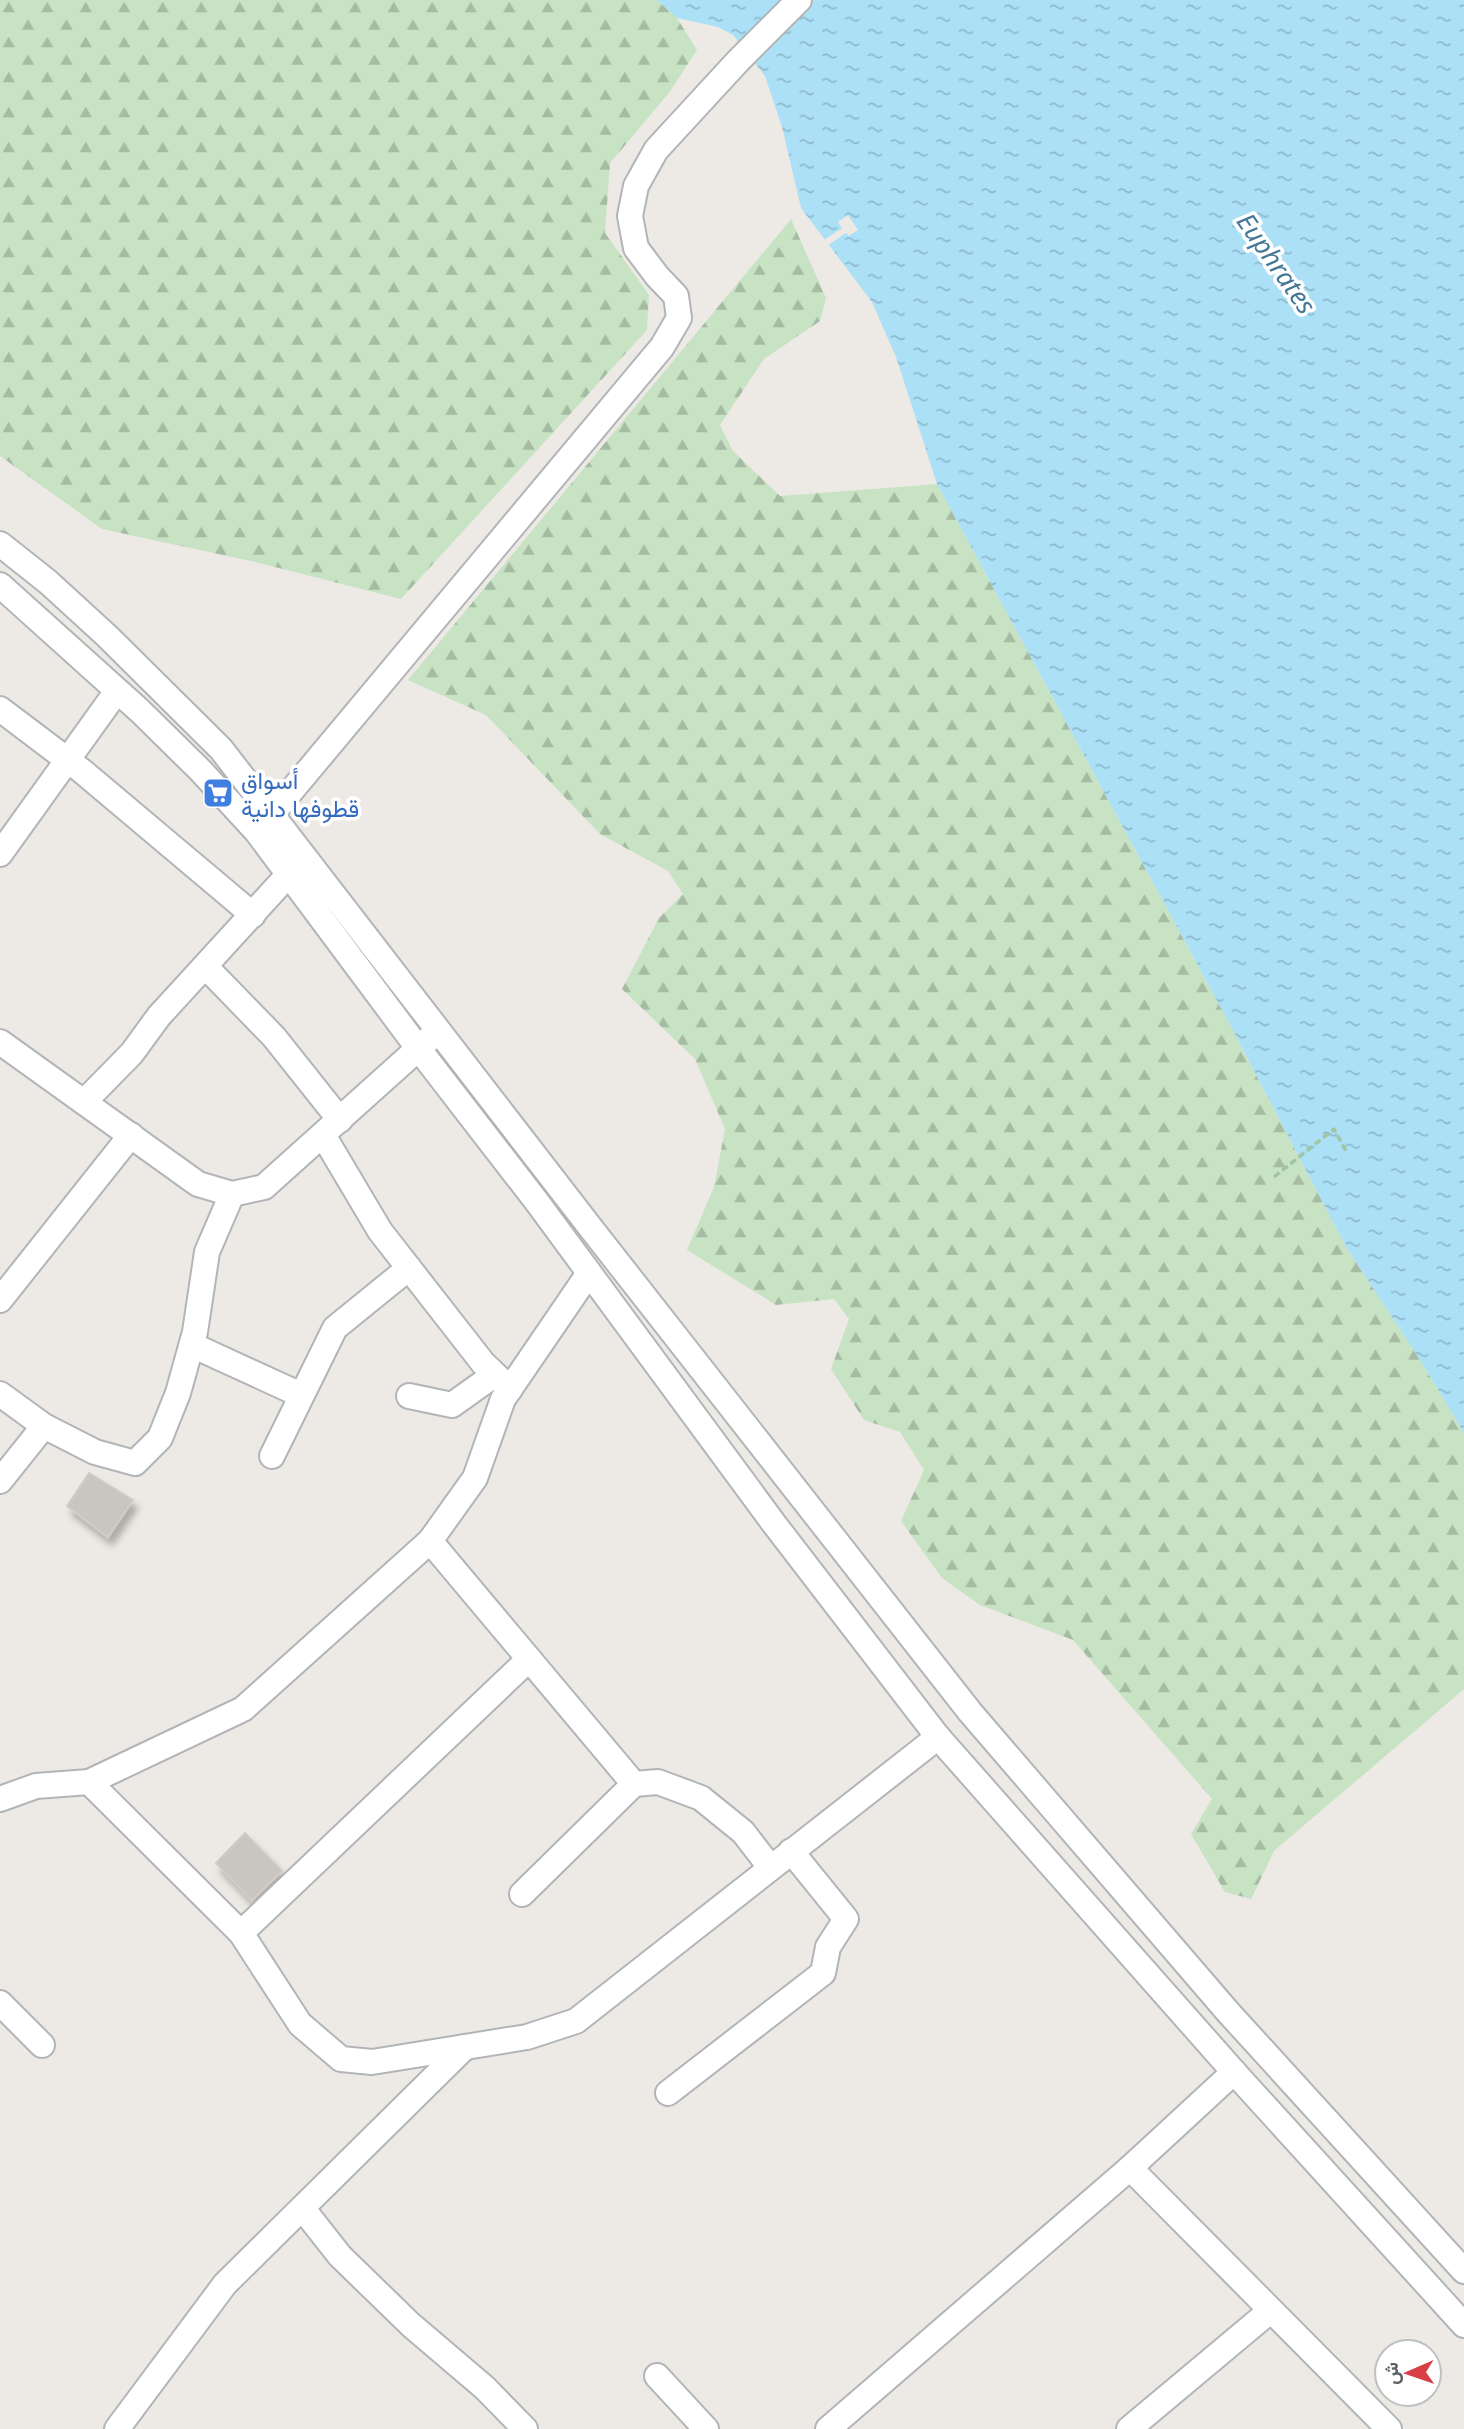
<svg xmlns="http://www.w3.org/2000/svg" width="1464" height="2429" font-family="'Noto Sans',Vazirmatn,sans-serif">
<defs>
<pattern id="forest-firs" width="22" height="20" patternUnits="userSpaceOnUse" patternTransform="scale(1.75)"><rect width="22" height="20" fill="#c7e3c3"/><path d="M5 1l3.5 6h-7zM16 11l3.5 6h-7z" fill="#a5bba2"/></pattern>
<pattern id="water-ripples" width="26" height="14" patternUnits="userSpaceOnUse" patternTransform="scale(1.75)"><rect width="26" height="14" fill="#abe0f7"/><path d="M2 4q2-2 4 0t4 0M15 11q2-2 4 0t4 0" fill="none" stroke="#8eb9cc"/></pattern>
<filter id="shadow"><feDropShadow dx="4.5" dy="8" stdDeviation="3.5" flood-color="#0004"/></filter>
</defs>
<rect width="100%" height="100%" fill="#edeae5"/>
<g fill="url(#forest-firs)">
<polygon points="0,0 657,0 677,18 697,50 669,93 610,163 605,233 649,295 647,330 401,599 255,562 102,529 0,456"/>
<polygon points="791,219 826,298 820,321 764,359 720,425 733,451 780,496 937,484 1228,1021 1346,1247 1422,1363 1464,1433 1464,1689 1274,1851 1251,1899 1225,1892 1191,1834 1212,1799 1073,1640 980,1605 942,1578 901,1521 924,1470 900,1432 864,1420 831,1369 849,1319 834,1299 776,1305 687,1250 714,1187 725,1129 695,1059 622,989 659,918 683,894 668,871 600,834 486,715 408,680"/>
</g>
<polygon fill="url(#water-ripples)" points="657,0 1464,0 1464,1433 1422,1363 1346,1247 1228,1021 937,484 896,357 872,302 801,208 782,127 765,76 733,35 718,27 677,18"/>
<polygon fill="#edeae5" points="848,215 858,230 849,236 846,233 825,247 821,242 842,228 838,222"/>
<g fill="#c9c5c1" stroke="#d2cbc3" stroke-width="2" filter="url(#shadow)">
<polygon points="89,1473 133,1500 108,1537 67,1506"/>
<polygon points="245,1833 282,1871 252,1900 216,1863"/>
</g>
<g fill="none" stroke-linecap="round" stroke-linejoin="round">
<g stroke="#b2b5b8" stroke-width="28">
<g id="minor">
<polyline points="0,544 48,582 107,636 221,749 590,1227 970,1712 1228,2012 1464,2271"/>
<polyline points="0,585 140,711 200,770 257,832 418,1048 537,1202 775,1525 938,1737 1234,2072 1464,2325"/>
<polyline points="0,709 82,771 253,915"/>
<polyline points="262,826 662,347 679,318 676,296 657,276 636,248 630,216 636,186 656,150 738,61 799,0"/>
<polyline points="0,854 117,691"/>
<polyline points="206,967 274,1037 340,1120"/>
<polyline points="0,1042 198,1184 232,1194 264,1187 430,1038"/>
<polyline points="84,1102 132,1053 159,1016 289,874"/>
<polyline points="323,1135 380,1231 483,1363 510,1389"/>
<polyline points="0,1300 131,1135"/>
<polyline points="192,1345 301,1395"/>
<polyline points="0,1394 44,1426 95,1452 135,1463 160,1438 178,1393 195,1332 207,1252 232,1194"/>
<polyline points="409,1396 452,1405 494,1375"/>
<polyline points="272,1456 335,1328 409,1268"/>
<polyline points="0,1481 44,1426"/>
<polyline points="430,1541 634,1784 658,1782 701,1798 743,1832 770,1867"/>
<polyline points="89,1782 241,1933 300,2024 341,2059 372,2062 527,2037 576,2021 938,1737"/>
<polyline points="0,1799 36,1786 89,1782 243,1709 430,1541 475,1478 503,1399 589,1273"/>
<polyline points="522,1894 634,1784"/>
<polyline points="241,1933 529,1659"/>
<polyline points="0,2003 42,2045"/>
<polyline points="668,2093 823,1973 828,1947 846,1919 791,1851"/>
<polyline points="1130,2168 1389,2429"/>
<polyline points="303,2209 340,2256 411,2325 485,2388 525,2429"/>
<polyline points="657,2376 706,2429"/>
<polyline points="117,2429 225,2284 465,2047"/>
<polyline points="828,2429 1130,2168 1234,2072"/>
<polyline points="1129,2429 1270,2311"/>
</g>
</g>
<polyline stroke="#9fc5a5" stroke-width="3.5" stroke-dasharray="7 3.5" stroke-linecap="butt" points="1274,1177 1334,1129 1346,1151"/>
<use href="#minor" stroke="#fff" stroke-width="24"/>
</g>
<defs>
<g id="supermarket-square" transform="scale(1.575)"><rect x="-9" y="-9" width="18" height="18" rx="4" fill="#3f7fe0" stroke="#fff"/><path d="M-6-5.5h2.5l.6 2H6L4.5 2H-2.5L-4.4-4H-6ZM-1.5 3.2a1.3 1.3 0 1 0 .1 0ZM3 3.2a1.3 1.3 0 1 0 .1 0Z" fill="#fff"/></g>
</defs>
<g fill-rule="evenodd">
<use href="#supermarket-square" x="218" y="793"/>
</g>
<g text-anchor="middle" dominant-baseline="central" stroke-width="7" stroke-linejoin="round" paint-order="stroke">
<g font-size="24" fill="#366cbe" stroke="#fff" text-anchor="start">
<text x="241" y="779">أسواق<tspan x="241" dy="28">قطوفها دانية</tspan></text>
</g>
<g font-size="26" font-style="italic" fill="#437797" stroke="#fff">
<text transform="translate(1277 263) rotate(55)">Euphrates</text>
</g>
</g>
<g transform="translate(1408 2373) rotate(268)"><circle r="33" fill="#ffffff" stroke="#bec0c1" stroke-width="2"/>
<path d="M0-5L12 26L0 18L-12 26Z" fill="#d93f46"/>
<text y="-10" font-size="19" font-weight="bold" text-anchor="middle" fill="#5c6164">ش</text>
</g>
</svg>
